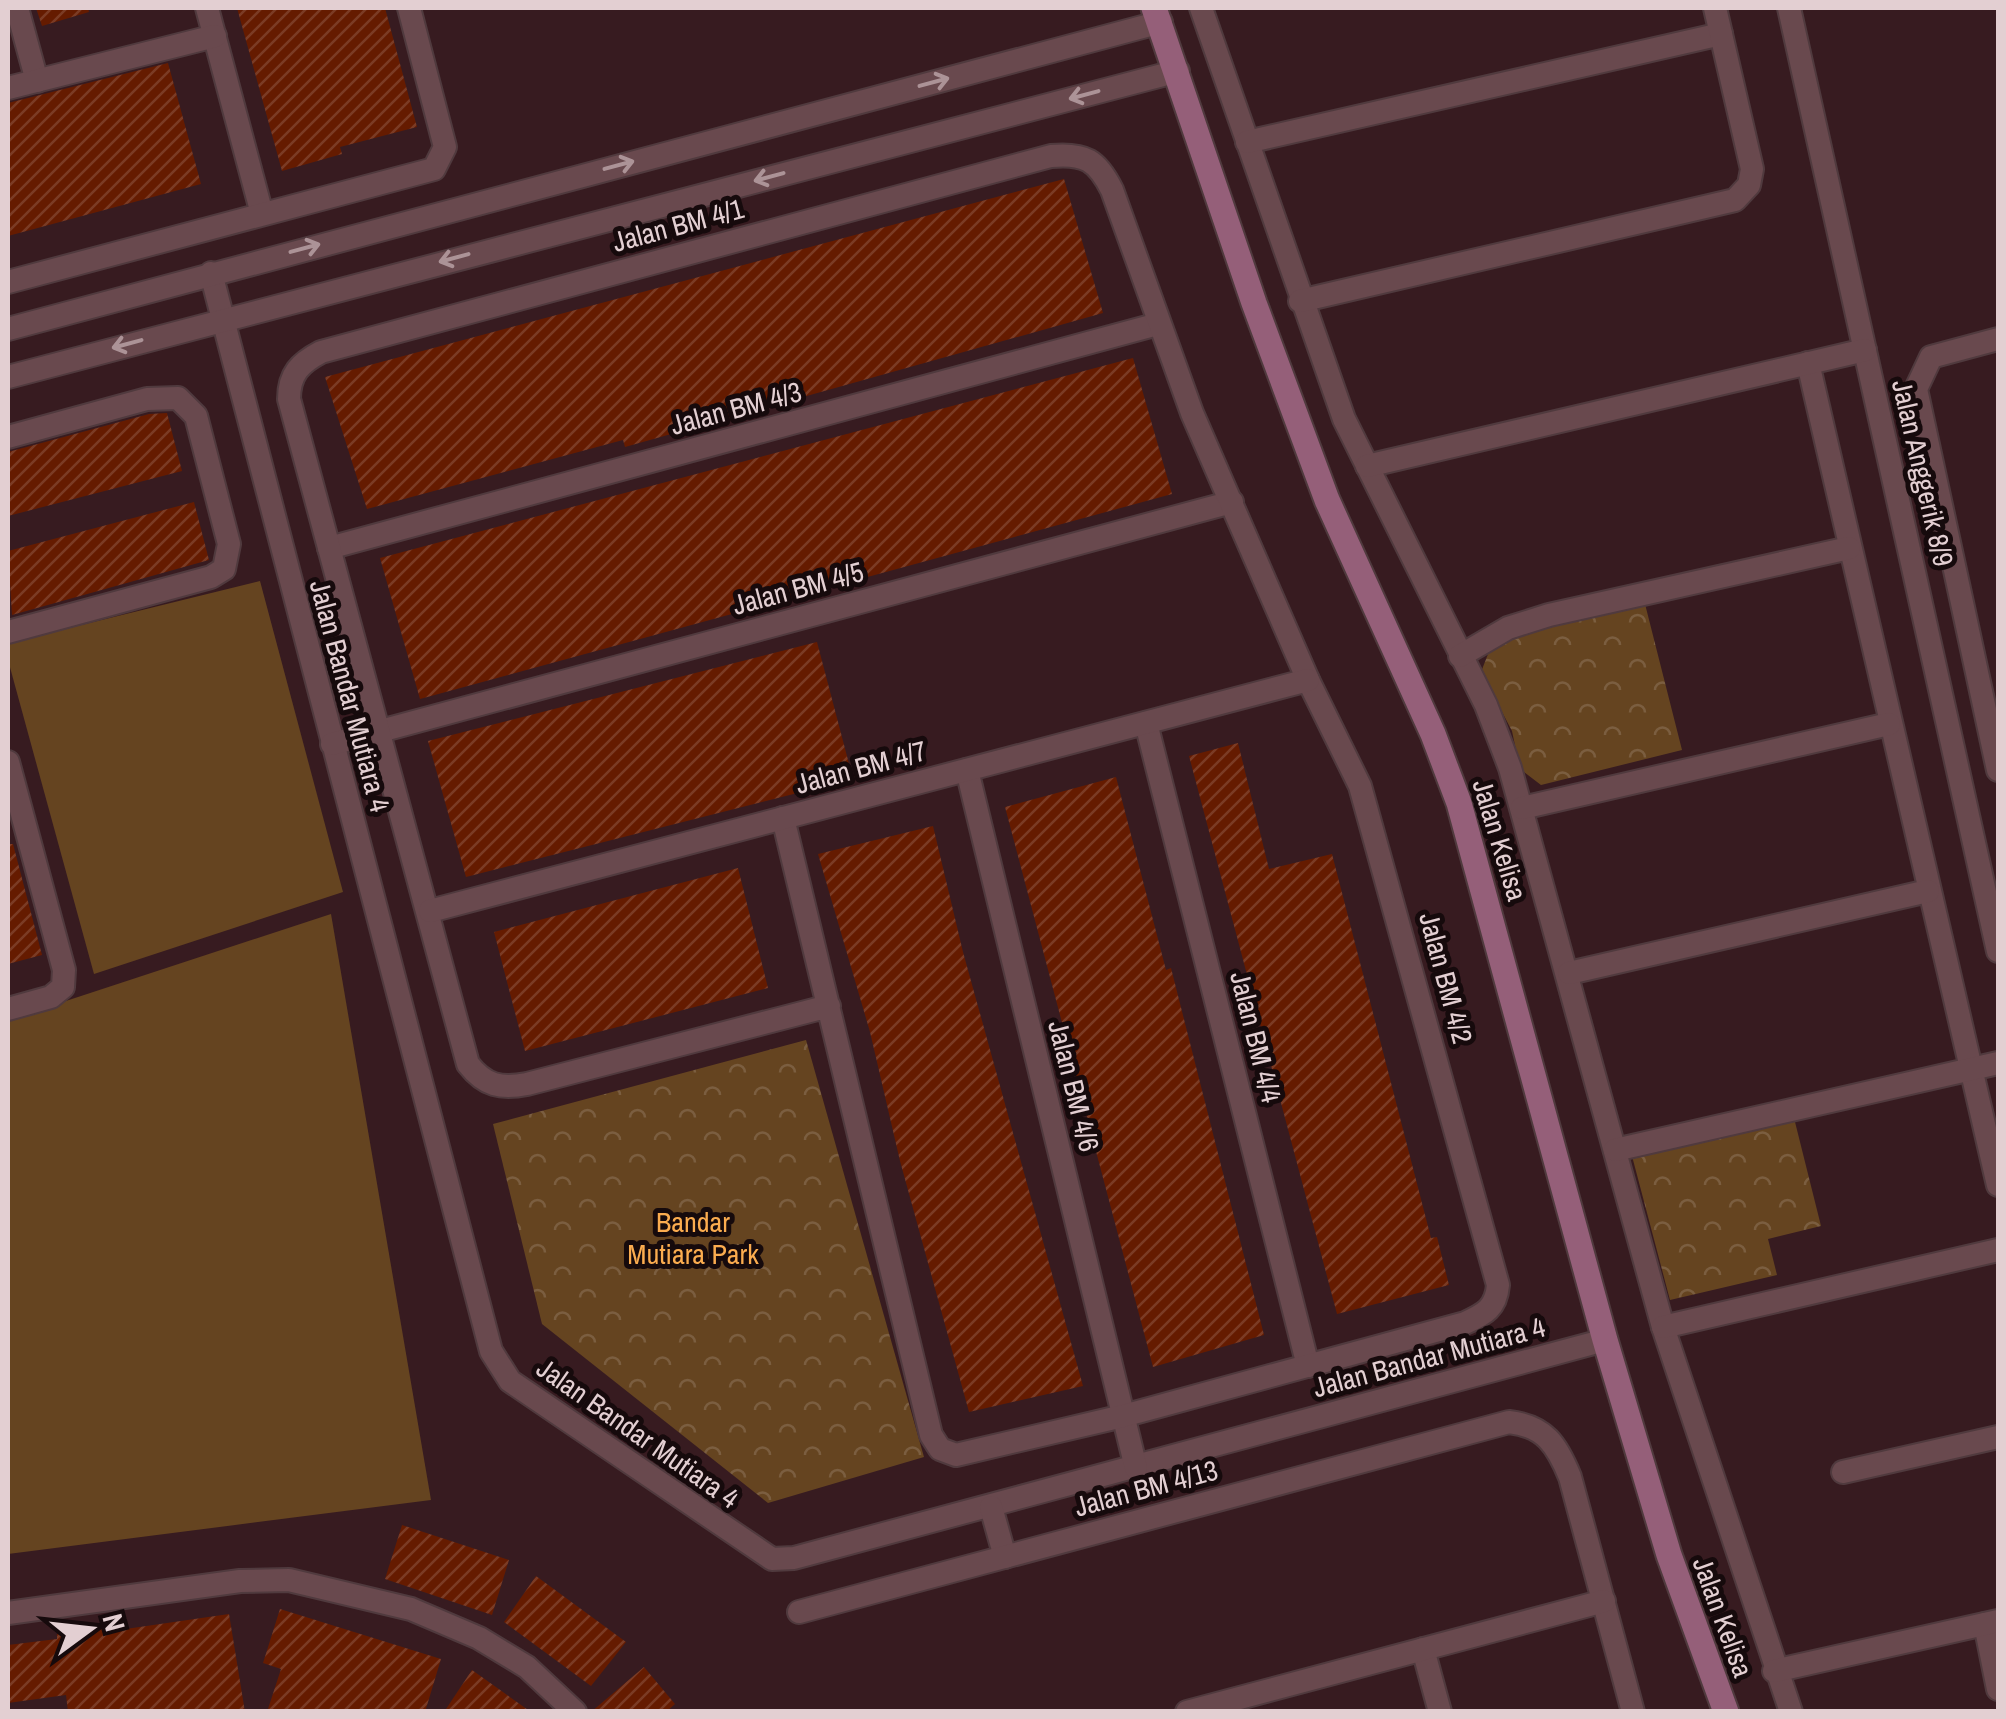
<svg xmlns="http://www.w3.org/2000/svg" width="2006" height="1719" font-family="'Archivo Narrow',sans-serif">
<defs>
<pattern id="park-crowns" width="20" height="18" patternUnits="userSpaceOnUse" patternTransform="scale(2.5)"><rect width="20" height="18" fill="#654420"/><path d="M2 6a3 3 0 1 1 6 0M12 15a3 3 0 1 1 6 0" fill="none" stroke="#7b5e40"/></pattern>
<pattern id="building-hatch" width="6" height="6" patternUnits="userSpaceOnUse" patternTransform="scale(2.5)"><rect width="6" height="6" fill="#651b00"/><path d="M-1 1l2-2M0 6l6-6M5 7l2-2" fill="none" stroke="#7b3b24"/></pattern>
</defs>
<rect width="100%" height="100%" fill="#371b20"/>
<g fill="#654420">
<polygon points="260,581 343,892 94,974 8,660 8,643"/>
<polygon points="331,914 431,1500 8,1554 8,1020"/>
</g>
<g fill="url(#park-crowns)">
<polygon points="1645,604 1682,750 1541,785 1520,769 1512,731 1481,672 1490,649 1545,625"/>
<polygon points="806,1040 924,1457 768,1503 542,1324 493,1124"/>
<polygon points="1794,1118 1821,1226 1768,1239 1777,1275 1670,1300 1632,1156"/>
</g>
<g fill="url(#building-hatch)">
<polygon points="36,8 88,8 89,12 42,26"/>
<polygon points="237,8 385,8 417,127 340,147 342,154 282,171"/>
<polygon points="168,63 201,184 8,236 8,103"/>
<polygon points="1064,179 1103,313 625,447 623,440 367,509 325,377"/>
<polygon points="1133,358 1172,494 420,699 380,558"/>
<polygon points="167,413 182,471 8,516 8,452 149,414"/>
<polygon points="194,502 209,560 12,615 8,551"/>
<polygon points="817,642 853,779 466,877 428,741"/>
<polygon points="1238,743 1269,869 1332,854 1431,1238 1437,1237 1449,1285 1337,1314 1189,756"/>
<polygon points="1116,777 1166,970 1171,968 1264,1335 1153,1367 1005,807"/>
<polygon points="933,826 963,952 1083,1386 969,1412 900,1161 870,1032 818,854"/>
<polygon points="8,844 13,844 42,955 8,964"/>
<polygon points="738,868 768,988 525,1051 494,932"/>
<polygon points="402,1525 509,1560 492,1615 385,1579"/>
<polygon points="536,1576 626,1642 591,1686 504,1622"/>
<polygon points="280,1609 441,1659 425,1712 267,1712 281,1669 263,1663"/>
<polygon points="229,1614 245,1712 68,1712 66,1695 8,1703 8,1645 57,1639 57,1634 104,1628 105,1632"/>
<polygon points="644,1667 675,1704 666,1712 591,1712"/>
<polygon points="472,1670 531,1712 444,1712"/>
</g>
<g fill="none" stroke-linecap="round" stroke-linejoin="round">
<g stroke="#503a3e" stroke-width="26">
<g id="minor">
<polyline points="17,8 37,81"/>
<polyline points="207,8 262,214"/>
<polyline points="1201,8 1344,419 1486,705 1510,768 1663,1327 1791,1712"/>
<polyline points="1789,8 1998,951"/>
<polyline points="8,88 215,36"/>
<polyline points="1247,142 1721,34"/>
<polyline points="211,273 491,1351 510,1381 772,1559 794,1558 1605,1340"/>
<polyline points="8,282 434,169 445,147 409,8"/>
<polyline points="1300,301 1735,200 1749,185 1752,169 1715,8"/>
<polyline points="8,329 1161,22"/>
<polyline points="1998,339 1931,357 1916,389 1998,770"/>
<polyline points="1808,363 1998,1185"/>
<polyline points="8,377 1178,71"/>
<polyline points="8,437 147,399 178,398 196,416 229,544 224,569 211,577 8,632"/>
<polyline points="1367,466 1865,350"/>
<polyline points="329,548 1158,324"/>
<polyline points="1460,656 1508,628 1549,615 1849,548"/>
<polyline points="1146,723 1308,1366"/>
<polyline points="332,744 1232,502"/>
<polyline points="8,762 64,970 63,987 51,997 8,1009"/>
<polyline points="967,770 1136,1468"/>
<polyline points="1522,808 1889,724"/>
<path d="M783 818 931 1435 940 1449 956 1455 1123 1416 1465 1323C1485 1314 1496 1308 1498 1285L1360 786 1308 680 1192 413 1112 190C1097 160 1085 153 1051 156L321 352C300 363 289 374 289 399L468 1064C485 1086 501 1089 527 1084L829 1006"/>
<polyline points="430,911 1308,680"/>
<polyline points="1569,973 1928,891"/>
<polyline points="1615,1150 1998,1063"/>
<polyline points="1663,1327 1998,1250"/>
<polyline points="1843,1472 1998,1437"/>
<polyline points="991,1507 1005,1557"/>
<path d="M799 1612 1509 1422C1545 1426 1557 1445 1570 1477L1633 1712"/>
<polyline points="8,1613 240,1581 289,1580 411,1609 479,1638 527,1667 575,1712"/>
<polyline points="1985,1624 1998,1689"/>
<polyline points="1423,1649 1440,1712"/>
<polyline points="1774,1671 1998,1621"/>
<polyline points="1187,1712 1604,1601"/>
</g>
</g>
<g stroke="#503a3e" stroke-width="29">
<polyline id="secondary" points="1154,8 1254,303 1327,500 1433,734 1459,803 1605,1340 1669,1555 1726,1712"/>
</g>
<use href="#minor" stroke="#69494e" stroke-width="22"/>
<use href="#secondary" stroke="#955f79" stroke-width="25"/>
</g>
<defs><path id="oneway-shaft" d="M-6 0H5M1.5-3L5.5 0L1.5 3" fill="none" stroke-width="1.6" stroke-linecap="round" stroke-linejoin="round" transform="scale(2.5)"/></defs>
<g stroke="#ac9397">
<use href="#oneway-shaft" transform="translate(934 82) rotate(-15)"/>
<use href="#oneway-shaft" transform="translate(1084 95) rotate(165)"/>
<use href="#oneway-shaft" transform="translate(619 165) rotate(-15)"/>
<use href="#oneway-shaft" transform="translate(769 177) rotate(165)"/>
<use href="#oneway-shaft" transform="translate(305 248) rotate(-15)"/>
<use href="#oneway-shaft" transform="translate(454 258) rotate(165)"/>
<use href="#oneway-shaft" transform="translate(127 344) rotate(165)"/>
</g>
<g text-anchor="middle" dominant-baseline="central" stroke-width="10" stroke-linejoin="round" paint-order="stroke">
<g font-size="28" fill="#e3cfd2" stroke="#160a0c">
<text transform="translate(678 225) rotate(-15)">Jalan BM 4/1</text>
<text transform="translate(736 408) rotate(-15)">Jalan BM 4/3</text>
<text transform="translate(1923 473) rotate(77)">Jalan Anggerik 8/9</text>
<text transform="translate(798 588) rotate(-15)">Jalan BM 4/5</text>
<text transform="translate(350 696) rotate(75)">Jalan Bandar Mutiara 4</text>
<text transform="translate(861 767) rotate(-15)">Jalan BM 4/7</text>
<text transform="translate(1500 840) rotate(73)">Jalan Kelisa</text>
<text transform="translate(1446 978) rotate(75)">Jalan BM 4/2</text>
<text transform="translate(1256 1037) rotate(76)">Jalan BM 4/4</text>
<text transform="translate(1074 1086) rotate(76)">Jalan BM 4/6</text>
<text transform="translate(1429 1357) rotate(-15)">Jalan Bandar Mutiara 4</text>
<text transform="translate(638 1433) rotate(35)">Jalan Bandar Mutiara 4</text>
<text transform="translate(1146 1488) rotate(-15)">Jalan BM 4/13</text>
<text transform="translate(1723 1617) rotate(70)">Jalan Kelisa</text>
</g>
<g font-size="28" fill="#fbac4f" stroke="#160a0c">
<text x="693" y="1222">Bandar<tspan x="693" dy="32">Mutiara Park</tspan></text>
</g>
</g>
<rect width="2006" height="1719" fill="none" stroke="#e3cfd2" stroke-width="20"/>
<g transform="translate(90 1629) rotate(75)" stroke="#160a0c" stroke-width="8" paint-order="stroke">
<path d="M0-8L18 38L0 25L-18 38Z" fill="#e3cfd2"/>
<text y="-15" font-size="28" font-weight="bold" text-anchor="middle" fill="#e3cfd2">N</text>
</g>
</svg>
